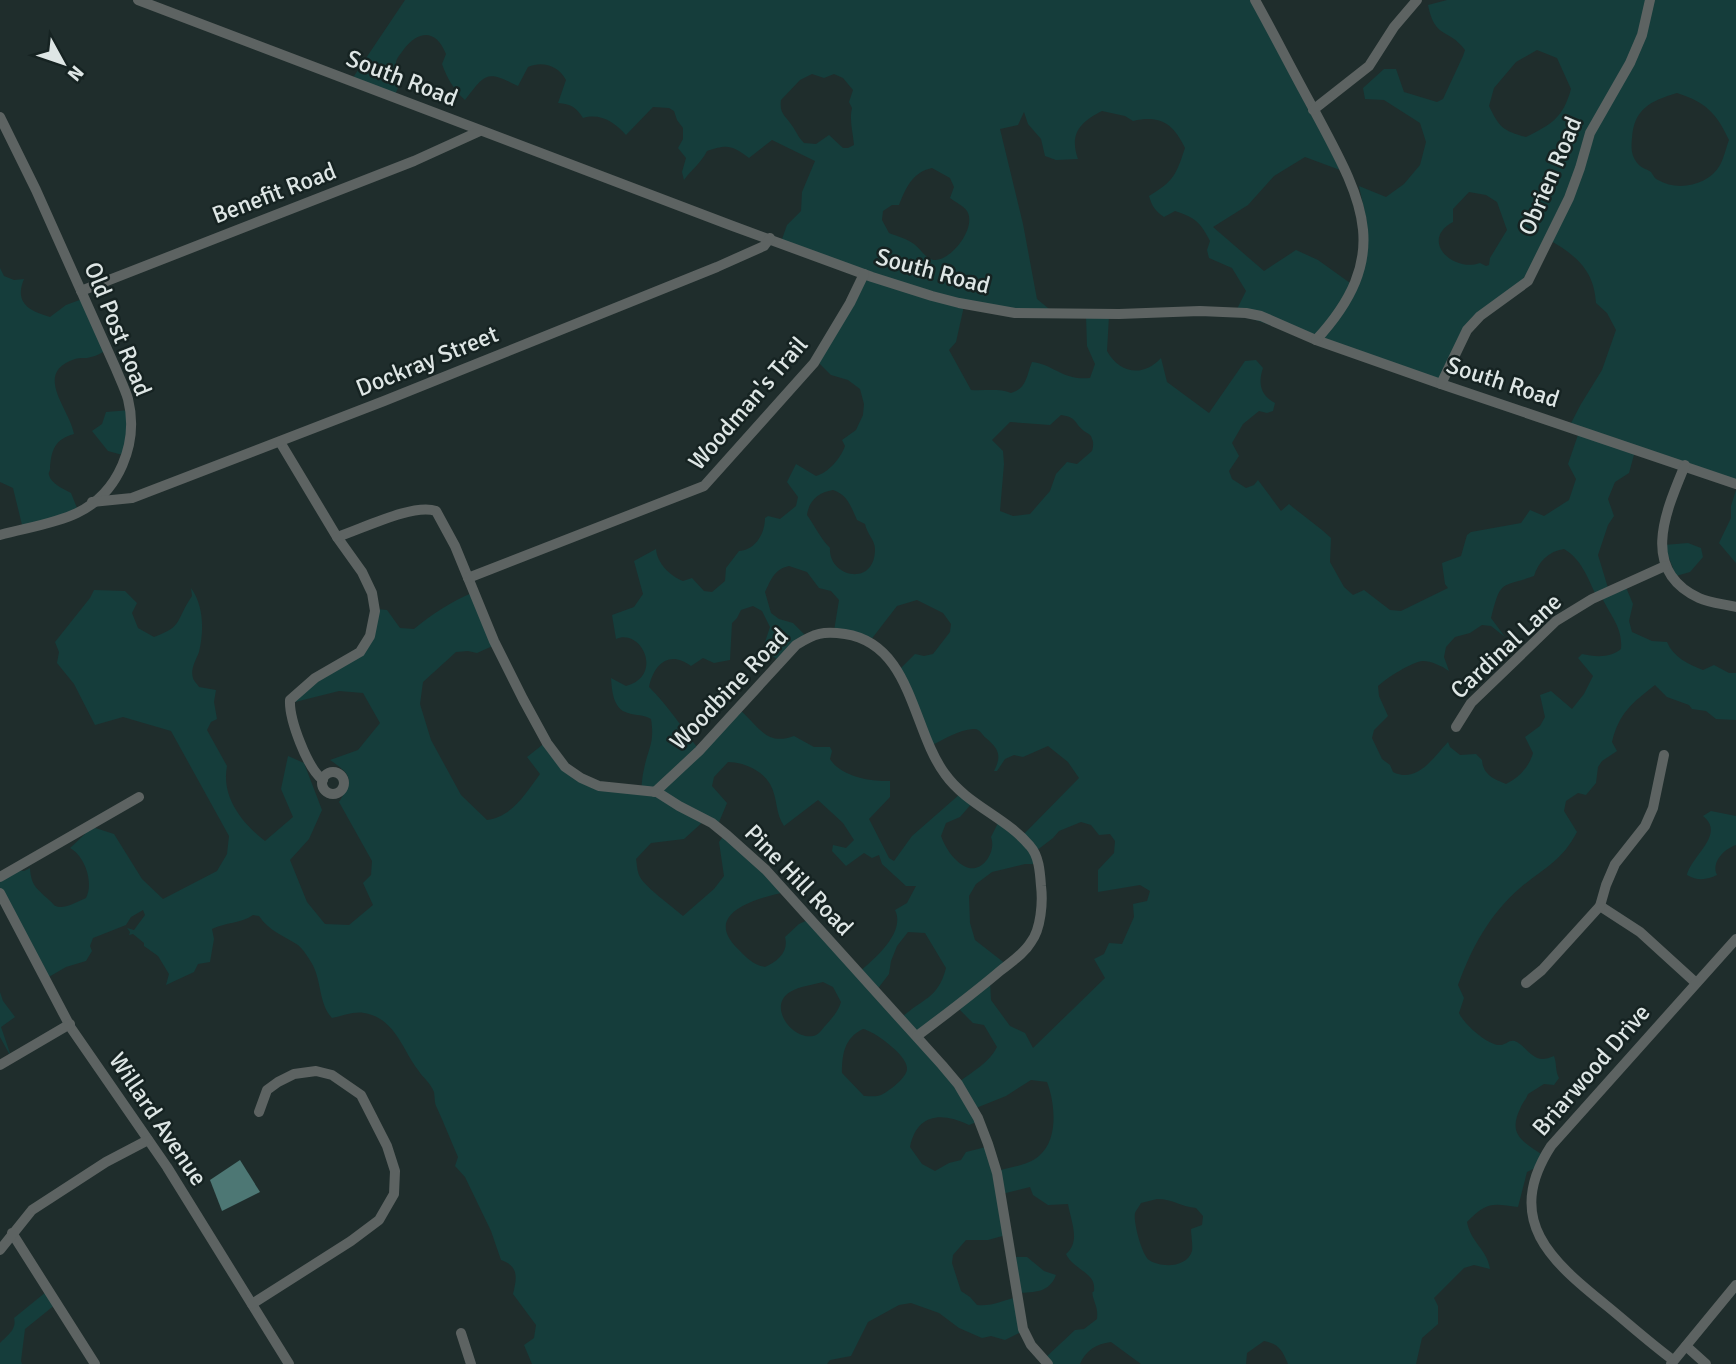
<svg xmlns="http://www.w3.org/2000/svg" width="1736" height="1364" font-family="Signika,sans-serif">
<rect width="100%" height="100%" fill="#1f2d2c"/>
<g fill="#153d3b" fill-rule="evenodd">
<path d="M405 0H1256L1340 170 1305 157 1274 176 1248 205 1213 227 1264 271 1296 250 1318 260 1357 288 1367 223 1359 186 1386 197 1404 184 1420 165 1426 142 1420 123 1384 100 1365 99 1363 88 1384 69H1396L1404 92 1437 102 1443 99 1463 56 1465 50C1448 27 1435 40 1428 5L1447 0H1736V485L1635 451 1629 473 1615 482 1608 499 1614 516 1608 525 1598 555 1608 588 1625 585 1633 604 1629 621 1632 632 1652 641 1667 642C1673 657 1688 664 1703 670L1714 665 1729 673H1736V720L1716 719 1706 711 1692 709 1689 705 1667 697 1655 685C1632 703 1619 713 1612 742L1617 751 1602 761 1598 767 1596 783 1586 795 1578 793 1566 801 1564 811 1577 832C1561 862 1545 867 1520 888 1489 915 1472 947 1458 985L1464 998 1459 1013C1463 1023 1489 1047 1501 1045 1507 1044 1510 1038 1517 1042 1531 1051 1534 1065 1554 1056 1557 1064 1555 1071 1559 1078L1554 1085 1544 1084 1528 1094C1526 1100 1522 1103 1520 1109 1508 1134 1522 1141 1541 1154V1165L1527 1172 1518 1207C1492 1203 1486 1202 1467 1222 1471 1243 1487 1249 1490 1269L1474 1265 1464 1268 1434 1298 1438 1306V1324L1422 1338 1416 1364H1288C1282 1350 1279 1344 1264 1341L1247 1353 1246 1364H1141L1111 1342C1096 1344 1086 1350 1080 1364H1048L1045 1358 1075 1330 1084 1329 1097 1319C1098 1309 1096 1307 1093 1297 1091 1287 1095 1297 1094 1286 1093 1272 1073 1269 1066 1254 1081 1241 1071 1222 1068 1204L1048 1205 1033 1195 1030 1187 1002 1194 1006 1235 988 1240H966L953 1255 952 1263 961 1291 970 1297 977 1305C991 1307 1003 1300 1018 1297L1023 1331 1005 1340 991 1336 982 1338 959 1328 939 1313 911 1303 899 1305 868 1322 851 1356 830 1360 827 1364H532L524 1345 534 1338 536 1325 513 1294C517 1278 519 1266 501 1260L491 1231 465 1177 455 1166 458 1157C451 1141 444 1123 437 1108 434 1103 435 1097 434 1092 430 1082 423 1078 418 1070 402 1049 395 1018 364 1013 355 1011 342 1016 332 1018 318 1003 322 979 311 962 308 957 303 949 298 945 284 936 269 931 259 916L253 915C240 924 226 922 212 929L214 939 210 962 198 964 194 972 166 985 169 974 158 956 144 946V943L133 934 129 935 130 932 127 928 134 930 145 915 143 910 131 917 126 925 93 938 90 946 92 951 86 961 66 967 47 978 0 892V878L16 870 24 871 30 868C31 887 38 889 50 901 54 904 53 906 59 907 67 908 79 901 86 898 94 883 85 856 70 848L85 834 86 825 114 834 142 879 163 899 217 871 227 854 229 836 171 731 123 717 95 725 74 684 57 663 59 652 55 642 90 598 94 590 125 591 137 603 132 613 138 628 154 637C184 626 175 621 192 596L191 588C204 606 204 631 199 652 196 660 190 669 193 678 193 680 199 686 199 687L216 690 214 702 217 719 211 722 207 730 227 766C221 797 242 823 265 841L293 817 281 789 288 756 304 763 322 810 309 839 290 860 307 902 325 924 349 925 373 905 363 883 371 875 372 861 339 802C354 779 352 775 330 760L358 750 380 723 363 693 339 691 291 703 298 693 361 653 376 609 387 610 400 628 414 629C431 615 452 601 472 593L497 644 477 653 468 651 456 652 423 682 420 704 431 740 461 795 487 820C512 817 526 793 540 774L527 757 546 742 579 777 641 791C642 784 642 776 644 769 648 748 655 743 651 719 643 714 637 716 628 713 613 709 612 691 611 678L626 686C664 676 642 628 616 639L612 615 634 607 643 594 634 561 656 549C657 563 670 576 683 581L692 578 704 591 712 592 725 581 726 568 739 551C756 550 765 533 765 518L768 516 780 519 796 506 798 497 787 482 796 464 816 476C828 473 841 458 845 446L842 440 856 430 863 415 864 404 860 389 848 380 831 375 818 362 865 276 781 242 787 225 801 211 802 192 815 161 772 140 749 158C732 145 727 144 707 151 701 163 692 169 684 180L682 172 686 158 678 148 683 139V128L677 120 674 111 669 108 653 107 626 135C614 122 601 113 583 118 576 107 571 104 558 103L566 80C558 65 542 61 528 67L518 86C486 70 486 73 465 100 454 90 447 78 442 64L446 54C436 29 419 30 404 49 401 54 396 58 396 63 395 69 399 74 402 79L394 97 352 79ZM1537 50 1557 58 1571 89C1563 118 1552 124 1526 137 1503 131 1499 127 1489 106L1494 88 1516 62ZM812 74 824 78 834 74 843 78 853 90 849 102 852 108C849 120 853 132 854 145L848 148H843L829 135 816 144 804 143C798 137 797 133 793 127 786 116 779 114 781 100L800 80ZM1677 93C1705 102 1716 112 1729 140 1726 148 1724 158 1720 165 1709 185 1678 192 1658 180 1654 178 1654 176 1651 172 1647 169 1641 168 1638 164 1631 156 1631 148 1632 138 1634 109 1650 101 1677 93ZM1102 111 1125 116 1133 121C1160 115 1173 123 1185 148 1176 175 1174 181 1149 196 1152 206 1155 211 1164 217L1175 211C1196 218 1200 222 1210 241L1207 250 1209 258 1232 268 1246 291 1235 313 1442 384 1477 313 1518 286 1536 262 1548 239C1575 255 1594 269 1596 303L1607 313 1616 330 1602 370 1581 404 1569 427 1579 432 1568 464 1576 479 1569 500 1544 516 1530 510 1521 523 1471 532 1467 535 1461 556 1442 563 1445 584 1448 588 1401 611 1390 610 1364 590 1353 595 1344 587 1330 562 1331 538C1317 525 1303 516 1289 504L1281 511 1258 480 1254 485 1246 488 1232 479 1229 471 1239 456 1232 443 1243 424 1259 411 1267 413 1273 411 1275 403C1260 395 1258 383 1263 368L1256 360 1245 361 1209 413 1167 382 1161 358C1143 378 1119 373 1107 351L1109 316H1086L1087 346 1095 364 1090 378C1063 381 1053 364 1032 362 1026 377 1027 388 1011 393 1000 388 984 391 971 390L949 350 956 342 964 306 1054 313 1037 299 1023 224 1000 129 1018 125 1024 112 1028 124 1041 139 1045 156 1056 160 1078 159C1069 134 1080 122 1102 111ZM932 168 950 178 954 187 950 198C955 202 964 206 967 211 977 227 952 260 935 260 926 260 921 249 914 244 907 239 897 236 889 233L882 220 883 211 892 205H899C906 187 913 172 932 168ZM1469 192 1486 195 1497 202 1507 230 1490 258 1489 265 1486 266 1480 263C1453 273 1419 240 1453 222V209ZM1061 415C1077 417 1074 423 1084 431 1088 434 1091 434 1092 439 1094 442 1093 448 1092 451L1077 464 1067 462 1056 474 1050 491 1030 514 1013 516 1000 511 1004 464 1003 451 992 440 1010 422 1050 425ZM833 490C848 495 851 507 857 520L865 524C867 534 875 540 875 549 875 588 828 577 830 548 820 538 815 526 807 515 809 500 819 492 833 490ZM1564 549C1581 559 1587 576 1595 593L1601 595C1609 615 1623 626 1621 649 1611 658 1595 657 1582 654L1578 658 1593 676 1584 694 1572 709 1551 691 1540 695 1545 717 1540 726 1525 737 1533 753C1529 767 1519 778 1506 784 1494 779 1483 775 1482 760L1476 754 1460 755 1450 747 1448 742C1433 758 1417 784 1393 772L1390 765 1382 759 1372 738 1374 730 1388 716 1379 696 1378 686C1387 678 1411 662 1423 661 1431 661 1442 666 1449 671L1444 657 1446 647 1455 637 1470 633 1482 625 1491 626 1505 637 1491 618C1501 579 1500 588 1534 576 1538 562 1549 551 1564 549ZM789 566 807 572 819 588 831 591 839 600 834 631 870 641 897 606 917 600 943 613 951 624 950 632 933 654 924 656 915 654 898 671 931 746C944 739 959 730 973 729 980 728 982 735 986 738 999 749 1002 756 994 771H997L1005 759 1014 755 1023 757 1048 746 1068 762 1079 778 1023 835 999 821 991 837C997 852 981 876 964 866 953 860 945 847 941 836L946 823 960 817 973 802 960 794 912 836 894 861 889 858 869 819 890 797V781C871 782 840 776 830 759L832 751 830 747H814L794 736C767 746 760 728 741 711L700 751C683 729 669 707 649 687 654 663 670 650 691 666L703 658 714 663 730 660 732 623 737 618 741 610 753 606 762 611 770 627 763 648 780 662 808 638 793 623 779 619 771 613 765 592C771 580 774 569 789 566ZM728 762C743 762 762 770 770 784 778 798 775 813 784 826L818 800 843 823 854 840 846 848 833 845 832 851 846 866 864 853 872 858 879 855 882 864 906 886H916L907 903 895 910C906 932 875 959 859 972L810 919 799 924 785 937C789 952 778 961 765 967 753 965 747 958 738 949 701 913 757 898 786 892L725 834 719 842 724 876 714 889 683 916C672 906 646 888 640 877 637 872 637 864 636 859L651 843 684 839 705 820 717 827 727 803 712 786 714 777ZM1081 822 1091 825 1099 835 1110 834 1115 841 1114 853 1098 870V892L1140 885 1150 891 1147 901 1133 904 1134 917 1122 944 1109 943 1104 954 1094 959 1105 978 1033 1048 1025 1033 1010 1026 991 1000 990 981 1007 965 975 940 970 923 969 896 976 884 992 872 1025 864H1038L1036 851 1053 838 1059 831ZM908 932 925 933 946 968C938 999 923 998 901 1018L876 991 889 974 891 961 897 946ZM823 982 833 987 841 1002C838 1012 832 1018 826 1025 822 1029 819 1035 813 1036 792 1040 767 1006 790 992 800 986 812 985 823 982ZM959 1009 973 1023 984 1025 997 1047C989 1063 973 1071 959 1082L919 1037ZM863 1029C874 1031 907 1055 907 1068 908 1077 889 1091 881 1095 877 1097 869 1096 864 1096L842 1073C842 1055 844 1038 863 1029ZM1031 1080 1047 1082C1055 1103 1059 1139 1039 1156 1029 1165 1011 1167 998 1171L986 1147 966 1152 961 1160 949 1163 935 1171 922 1164 910 1147C917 1113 942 1112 969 1125L979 1121 976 1108 1006 1096ZM1157 1199C1173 1199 1182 1207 1196 1208L1203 1216 1202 1225 1191 1229C1191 1235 1193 1245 1192 1251 1187 1268 1161 1268 1149 1260 1142 1255 1133 1222 1135 1213 1136 1210 1139 1207 1141 1203Z"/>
<path d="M0 268 4 276 14 280 24 279C14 303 29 311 50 317L66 305 85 298 106 350C102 353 96 356 91 357 86 359 80 357 75 359 32 373 70 409 74 434 55 439 51 450 50 469 50 471 48 473 49 475 51 484 64 489 71 493L79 513 23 529 13 488 0 482Z"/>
<polygon points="130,410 126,456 108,451 92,431 102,424 106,412"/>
<polygon points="1736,490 1736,563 1719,543 1731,518 1731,506"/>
<polygon points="1688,543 1701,548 1703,557 1690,572 1676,576 1664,545"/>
<path d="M1711 811 1736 816V845C1724 849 1711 862 1717 875 1707 880 1697 881 1687 875 1692 855 1726 834 1703 816Z"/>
<polygon points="0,992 3,1001 15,1017 1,1027 12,1059 0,1037"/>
<path d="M1016 1257H1027L1044 1271 1056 1275C1049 1293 1035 1292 1018 1293Z"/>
<path d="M46 1292 56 1304 25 1329 21 1361 22 1364H0V1343C8 1335 17 1329 14 1318Z"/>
</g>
<polygon fill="#4d7774" points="240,1160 260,1192 222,1211 210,1180"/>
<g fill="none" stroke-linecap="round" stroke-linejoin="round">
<g stroke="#5d6362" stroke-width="10">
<polyline points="138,0 730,225 872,277 932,296 959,303 1015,313 1119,314 1200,311 1246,313 1261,316 1316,340 1441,384 1736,484"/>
<path d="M1255 0C1275 36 1293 72 1313 108 1361 198 1396 253 1316 340"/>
<polyline points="1313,110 1369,66 1394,27 1417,0"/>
<path d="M0 117 36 190 116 369C120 379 125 389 128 399 139 443 119 493 77 513 54 524 25 528 0 535"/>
<polyline points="81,291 414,161 480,131"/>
<polyline points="1441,384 1467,330 1480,316 1528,281 1569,198 1580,168 1590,133 1630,63 1642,35 1650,0"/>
<path d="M280 442 337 537 362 572 372 593 375 611 370 636 360 652 315 678 290 700C289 719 307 768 323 780"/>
<path d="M1685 465C1666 511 1639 570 1699 598 1710 603 1724 604 1736 607"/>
<polyline points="92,502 132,498 384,401 717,267 764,246 770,238"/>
<path d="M337 537C362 529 413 503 436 511L455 546 494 641 523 699 547 743 565 767 581 778 599 786 657 792 679 806 712 823 728 836 766 870 942 1065 958 1084 978 1118 988 1144 997 1173 1023 1329 1031 1345 1048 1364"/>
<polyline points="468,578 704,486 814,363 850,303 864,274"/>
<polyline points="1456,727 1471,703 1556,621 1592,599 1665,566"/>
<circle cx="333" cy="783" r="11"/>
<path d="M655 792 699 751 796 645C815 633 823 631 845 634 912 644 912 730 945 774 967 805 1006 817 1030 846 1039 856 1040 872 1041 886 1043 902 1041 929 1031 942 1024 954 1011 962 1000 971 973 994 945 1015 917 1036"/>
<polyline points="0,877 139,797"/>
<polyline points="0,893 71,1028 167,1167 289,1364"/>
<polyline points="1600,906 1640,932 1696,983"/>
<polyline points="1526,983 1542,970 1600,906 1606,885 1615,864 1645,826 1653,808 1664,755"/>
<polyline points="0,1065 70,1024"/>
<polyline points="12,1233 95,1364"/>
<polyline points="0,1250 32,1210 106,1162 148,1140"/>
<polyline points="252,1304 351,1241 379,1220 394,1194 395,1171 387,1146 361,1095 332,1075 316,1071 294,1074 278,1082 267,1090 259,1112"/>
<polyline points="461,1333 471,1364"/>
<polyline points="1686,1346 1706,1364"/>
<path d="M1673 1360C1650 1343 1629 1324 1607 1306 1551 1261 1503 1220 1551 1146L1736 939"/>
<polyline points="1671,1364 1736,1285"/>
</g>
</g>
<g text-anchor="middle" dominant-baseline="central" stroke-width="5" stroke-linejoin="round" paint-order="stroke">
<g font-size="24" fill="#dee6e5" stroke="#162322">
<text transform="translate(402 78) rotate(21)">South Road</text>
<text transform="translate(1550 176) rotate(-67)">Obrien Road</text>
<text transform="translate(274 193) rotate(-21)">Benefit Road</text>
<text transform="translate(933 271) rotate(15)">South Road</text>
<text transform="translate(118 329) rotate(68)">Old Post Road</text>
<text transform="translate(427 361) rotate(-22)">Dockray Street</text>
<text transform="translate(1503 382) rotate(18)">South Road</text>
<text transform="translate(748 403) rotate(-49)">Woodman's Trail</text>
<text transform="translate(1506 646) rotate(-43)">Cardinal Lane</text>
<text transform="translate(729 689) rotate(-46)">Woodbine Road</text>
<text transform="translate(799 880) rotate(46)">Pine Hill Road</text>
<text transform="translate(1591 1070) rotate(-49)">Briarwood Drive</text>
<text transform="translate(158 1119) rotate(56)">Willard Avenue</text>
</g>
</g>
<g transform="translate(63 63) rotate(130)" stroke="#162322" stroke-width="5" paint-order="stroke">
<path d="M0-5L12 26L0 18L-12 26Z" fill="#dee6e5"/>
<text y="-10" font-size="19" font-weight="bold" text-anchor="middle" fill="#dee6e5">N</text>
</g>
</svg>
